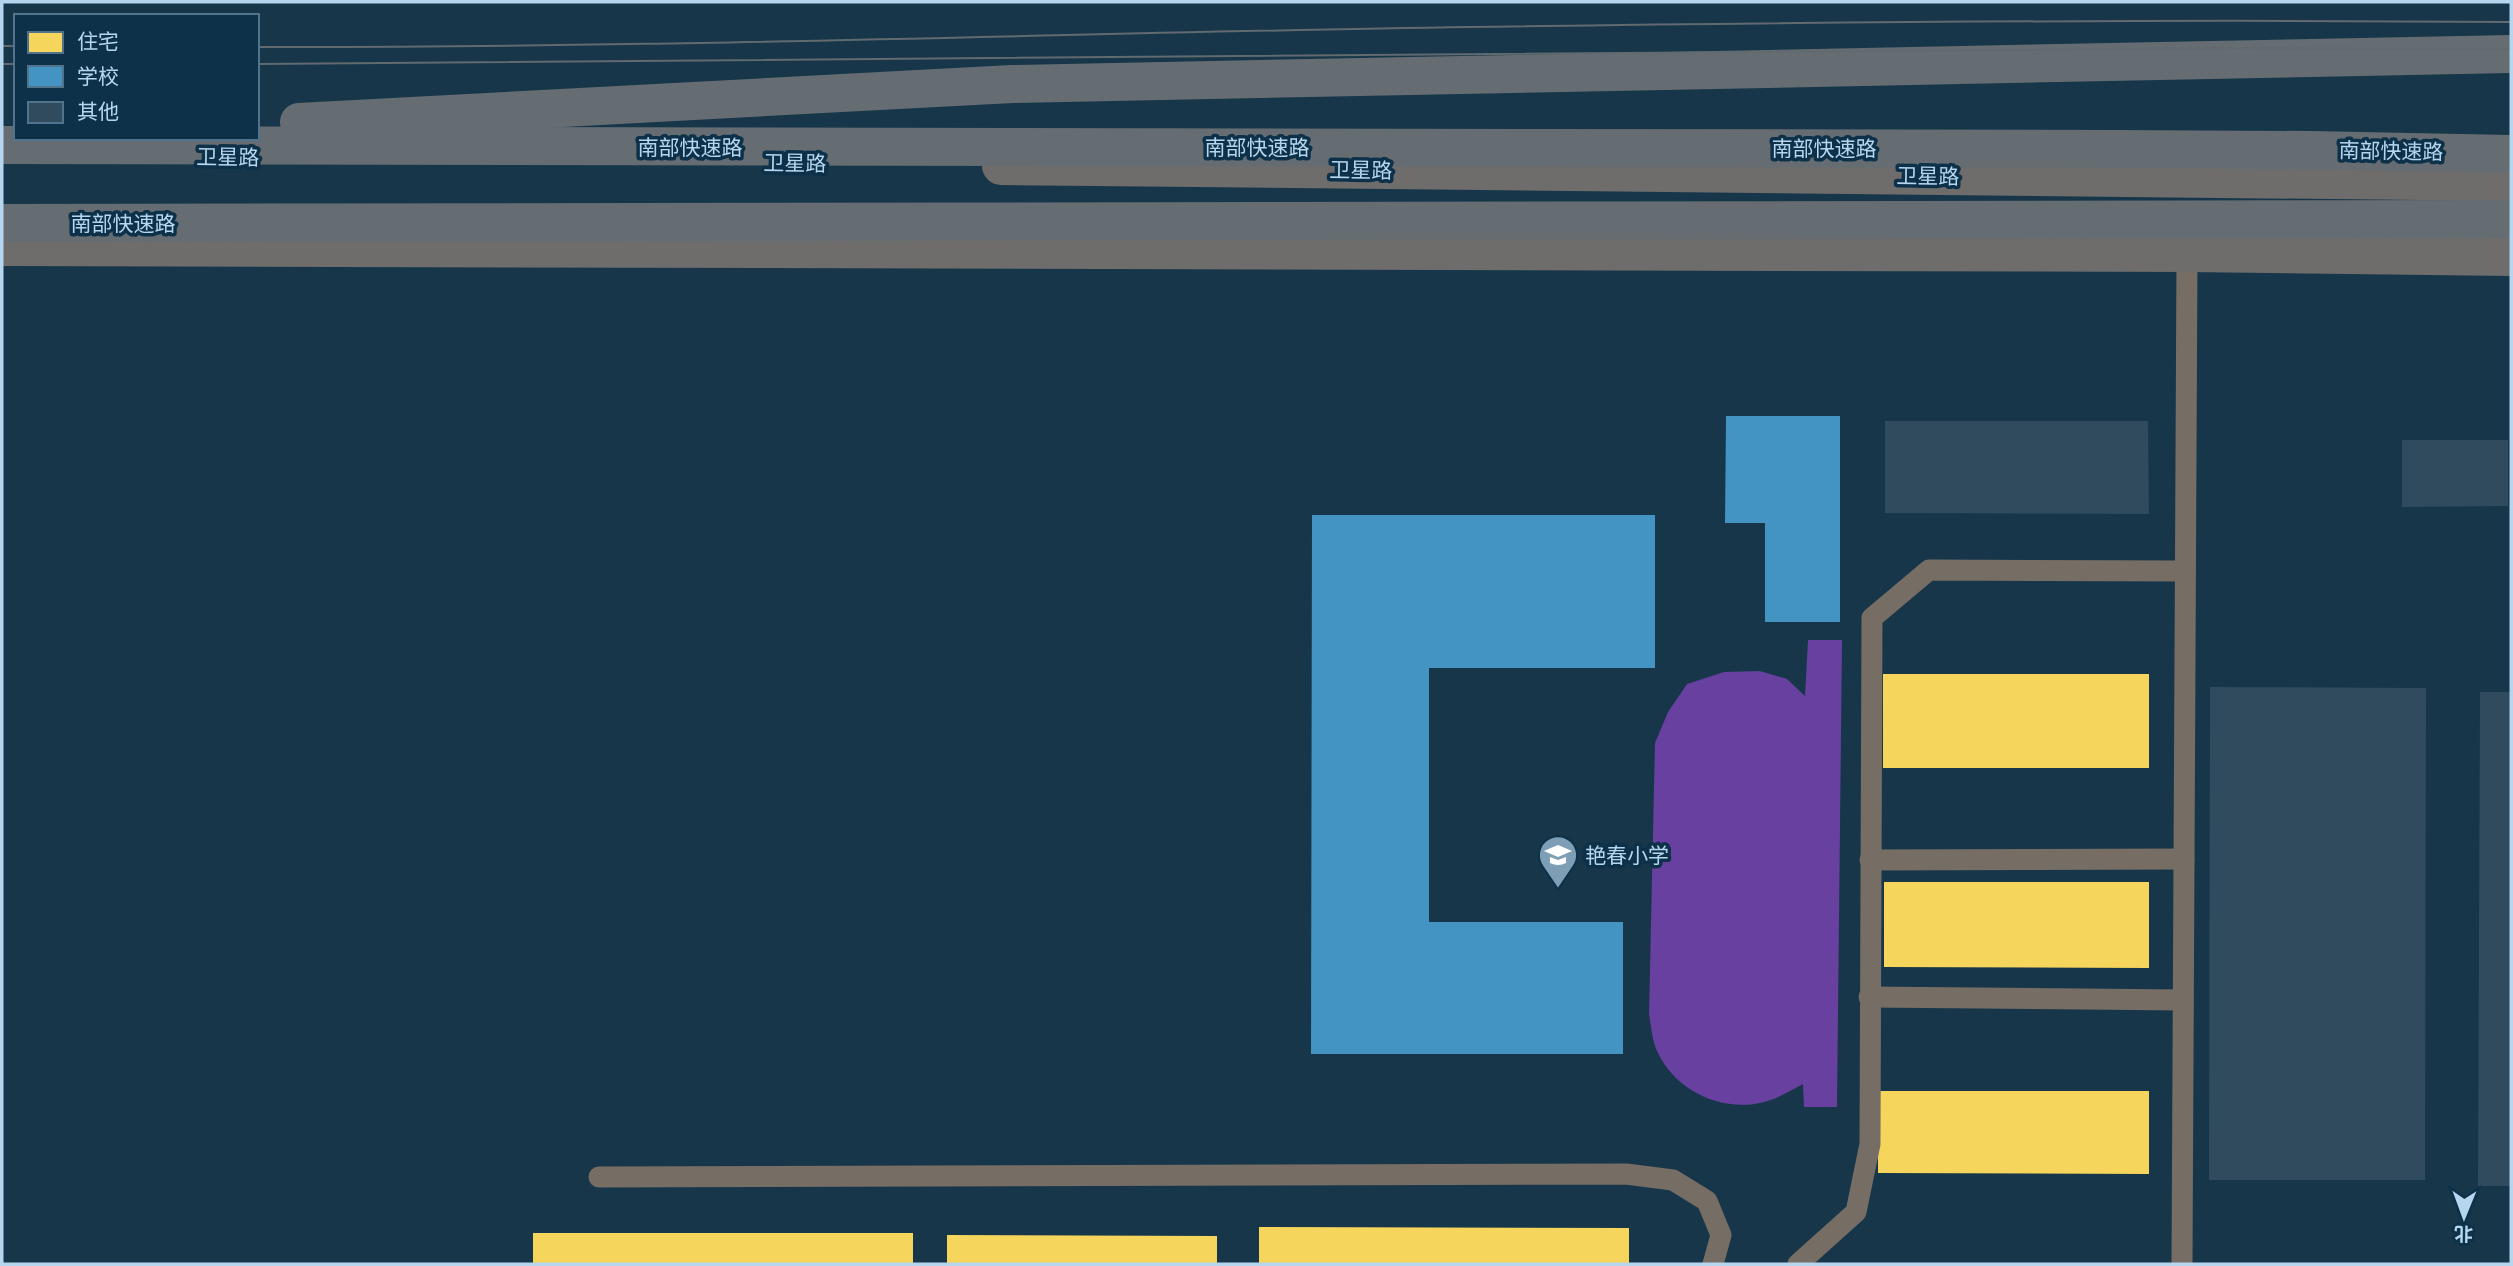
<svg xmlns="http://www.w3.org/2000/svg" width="2513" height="1266" font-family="'Space Grotesk','Noto Sans SC',sans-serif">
<rect width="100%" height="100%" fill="#173649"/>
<path fill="#6740a0" d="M1808 640H1842L1837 1107H1804L1803 1084C1790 1091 1779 1098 1764 1102 1722 1113 1675 1091 1657 1051 1652 1040 1651 1025 1649 1014L1655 743 1668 712 1687 684 1724 672 1760 671 1787 679 1805 696Z"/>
<g fill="#f6d55c">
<rect x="1883" y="674" width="266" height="94"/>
<polygon points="1884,882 2149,882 2149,968 1884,967"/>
<polygon points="1878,1091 2149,1091 2149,1174 1878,1173"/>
<polygon points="1259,1227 1629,1228 1629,1264 1259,1264"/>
<rect x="533" y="1233" width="380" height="31"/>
<polygon points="947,1235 1217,1236 1217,1264 947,1264"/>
</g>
<g fill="#4393c3">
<polygon points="1726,416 1840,416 1840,622 1765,622 1765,523 1725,523"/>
<polygon points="1312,515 1655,515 1655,668 1429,668 1429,922 1623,922 1623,1054 1311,1054"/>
</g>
<g fill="#2f4b5d">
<polygon points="1885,421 2148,421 2149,514 1885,513"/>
<polygon points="2402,440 2508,440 2508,506 2402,507"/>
<polygon points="2210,687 2426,688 2425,1180 2209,1180"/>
<polygon points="2480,692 2511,692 2511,1186 2478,1186"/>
</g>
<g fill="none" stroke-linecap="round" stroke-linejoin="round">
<g stroke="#766d65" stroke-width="21">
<polyline points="1870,860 2184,859"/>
<polyline points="1869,997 2183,1000"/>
<polyline points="599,1177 1626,1174 1673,1180 1707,1201 1721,1235 1713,1264"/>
<polyline points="1798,1264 1856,1212 1870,1144 1872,618 1929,570 2185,571"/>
<polyline points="2182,1264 2187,253"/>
</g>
<g stroke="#6e6d6c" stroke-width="38">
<polyline points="1001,166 2511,182"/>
<polyline points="2,247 2187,253 2511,257"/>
</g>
<g stroke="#656d72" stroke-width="38">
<polyline points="299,122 1012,84 2511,54"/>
<polyline points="2,145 2115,149 2311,150 2511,154"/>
<polyline points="2,223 2511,219"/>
</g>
<g stroke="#616a6f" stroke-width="2">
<polyline points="2,46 16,46"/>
<path d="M257 47C661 48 1065 33 1469 27 1816 22 2164 19 2511 22"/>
<polyline points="2,64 16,64"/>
<polyline points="257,64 2237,48 2511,49"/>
</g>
</g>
<defs>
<g id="school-pin" transform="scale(2.0125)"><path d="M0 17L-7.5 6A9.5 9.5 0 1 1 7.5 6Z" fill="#7e9eb5" stroke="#0d3149"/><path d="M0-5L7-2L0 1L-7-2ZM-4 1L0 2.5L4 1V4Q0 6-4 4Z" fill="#fff"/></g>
</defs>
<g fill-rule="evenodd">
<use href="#school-pin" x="1558" y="855"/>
</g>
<g text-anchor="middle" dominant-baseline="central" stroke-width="7" stroke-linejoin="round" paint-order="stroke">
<g font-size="21" fill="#b6d6ef" stroke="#0d3149">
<text x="690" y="147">南部快速路</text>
<text x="1257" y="147">南部快速路</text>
<text x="1824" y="148">南部快速路</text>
<text transform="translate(2391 151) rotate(1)">南部快速路</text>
<text transform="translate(228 157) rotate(1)">卫星路</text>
<text transform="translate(795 163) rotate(1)">卫星路</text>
<text transform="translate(1361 170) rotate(1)">卫星路</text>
<text transform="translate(1928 176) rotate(1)">卫星路</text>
<text x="123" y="223">南部快速路</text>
</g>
<g font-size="21" fill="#b6d6ef" stroke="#0d3149" text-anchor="start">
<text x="1585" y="855">艳春小学</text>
</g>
</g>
<rect width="2513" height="1266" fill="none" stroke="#b6d6ef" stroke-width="7"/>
<rect x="14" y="14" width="245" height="126" fill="#0d3149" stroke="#51738b" stroke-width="2"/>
<rect x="28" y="32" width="35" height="21" fill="#f6d55c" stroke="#51738b" stroke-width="2"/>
<text x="77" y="49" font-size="21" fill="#b6d6ef">住宅</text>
<rect x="28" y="66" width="35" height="21" fill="#4393c3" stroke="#51738b" stroke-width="2"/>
<text x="77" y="84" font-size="21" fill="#b6d6ef">学校</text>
<rect x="28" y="102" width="35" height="21" fill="#2f4b5d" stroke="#51738b" stroke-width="2"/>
<text x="77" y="119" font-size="21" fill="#b6d6ef">其他</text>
<g transform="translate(2464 1217) rotate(181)" stroke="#0d3149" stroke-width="5" paint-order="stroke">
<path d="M0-5L12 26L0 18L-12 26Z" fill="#b6d6ef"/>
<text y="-10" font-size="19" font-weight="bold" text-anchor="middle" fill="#b6d6ef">北</text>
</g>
</svg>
